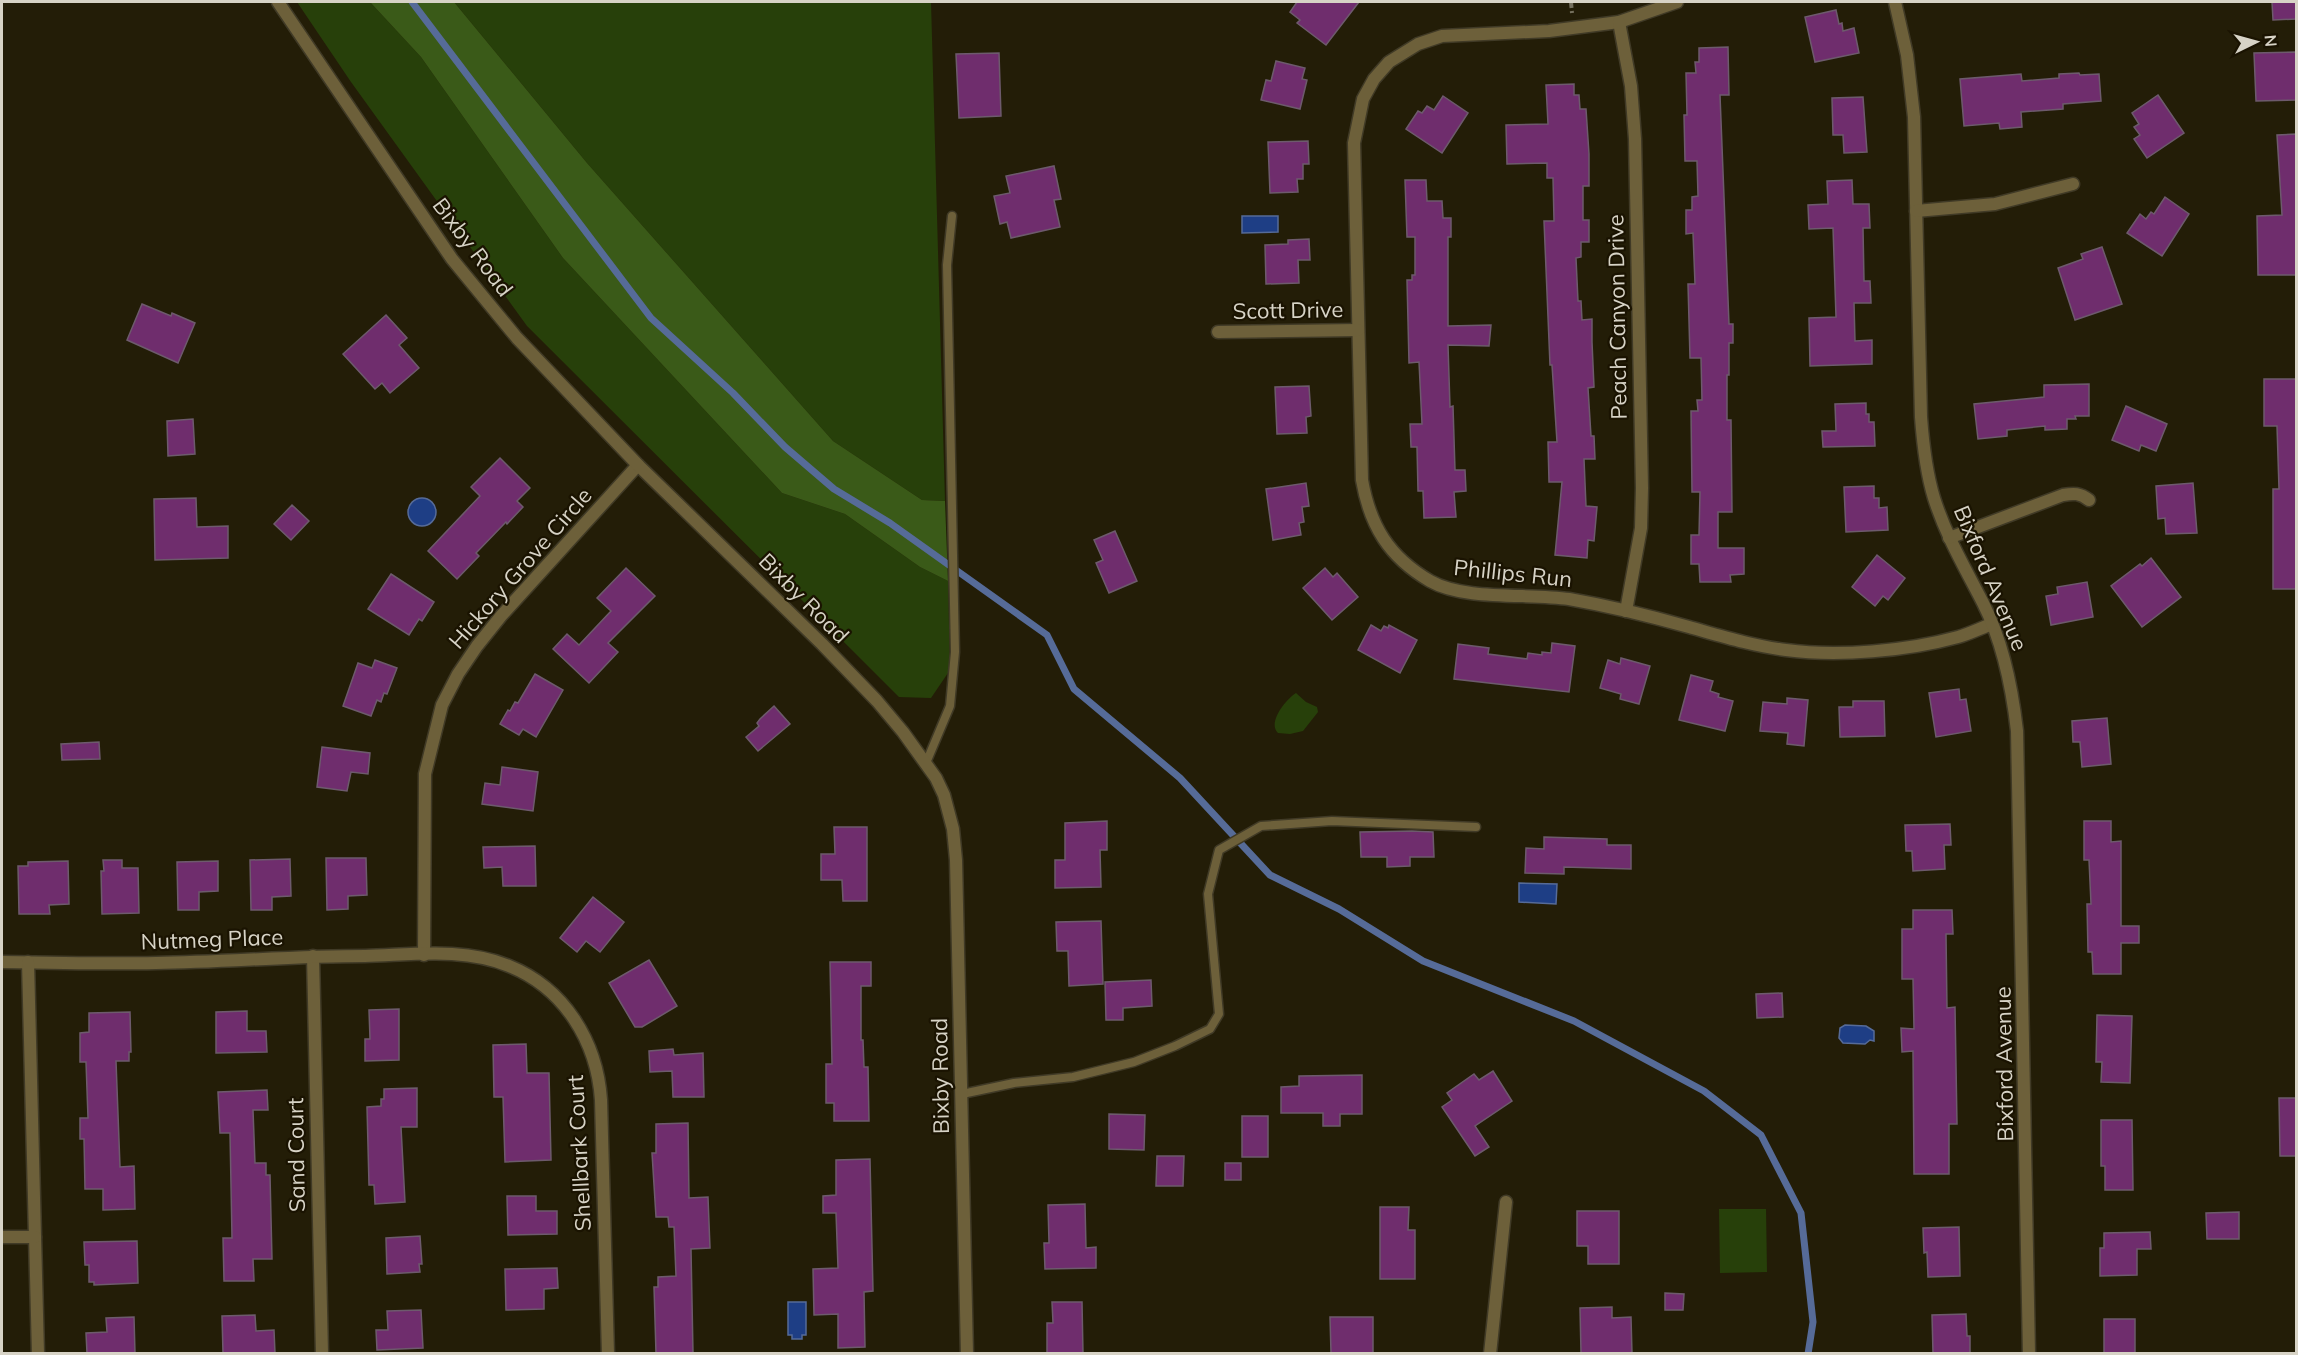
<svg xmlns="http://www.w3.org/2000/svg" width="2298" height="1355" font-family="Mulish,sans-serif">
<rect width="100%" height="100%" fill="#231d07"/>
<g fill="#27400a">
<polygon points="297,2 370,2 421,57 563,258 782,493 845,514 920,567 948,581 950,670 931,698 899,697 527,326 351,82"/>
<polygon points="454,2 931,2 945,501 922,500 833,441 587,163"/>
<path d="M1296 693 1306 702 1317 707 1318 712 1303 731 1290 734 1278 733C1267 723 1286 699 1296 693Z"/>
<polygon points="1719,1209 1766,1209 1767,1272 1720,1273"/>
</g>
<polygon fill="#3a5a18" points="370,2 454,2 587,163 833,441 922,500 945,501 948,581 920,567 845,514 782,493 563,258 421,57"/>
<g fill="#1e3e85" stroke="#566b98" stroke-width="1.5">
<polygon points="1242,216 1278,216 1278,232 1242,233"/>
<circle cx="422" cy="512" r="14"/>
<polygon points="1519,883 1557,884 1556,904 1519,902"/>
<polygon points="1845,1025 1866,1026 1874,1031 1874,1041 1870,1040 1865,1044 1843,1043 1839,1038 1840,1028"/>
<polygon points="788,1302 806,1302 806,1335 802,1335 802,1339 792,1339 792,1335 788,1335"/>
</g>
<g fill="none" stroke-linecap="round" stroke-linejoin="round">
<polyline stroke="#566b98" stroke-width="7" points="412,2 651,318 733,393 785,447 834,489 890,523 1047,635 1074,689 1180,778 1270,875 1339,909 1423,961 1574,1021 1704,1091 1761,1135 1801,1213 1813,1322 1808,1354"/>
</g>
<g fill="#6f2d6d" stroke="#6d5a6c" stroke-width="1.5">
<polygon points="1297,2 1359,2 1326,45 1297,23 1300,20 1290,12"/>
<polygon points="2272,2 2296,2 2296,19 2273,20"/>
<polygon points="1836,10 1839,24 1842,23 1843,31 1854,28 1859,53 1815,62 1805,17"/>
<polygon points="1728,47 1729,95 1720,95 1729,324 1733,324 1733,343 1729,343 1729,375 1727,375 1727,420 1731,420 1732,512 1718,512 1718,548 1744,548 1744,574 1730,575 1731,582 1700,582 1699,564 1691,564 1691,535 1699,535 1700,492 1692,492 1691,411 1698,411 1697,400 1702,400 1701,358 1690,358 1688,284 1695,284 1693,233 1686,234 1686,210 1692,210 1692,197 1698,196 1697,161 1685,161 1684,115 1687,115 1686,73 1696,73 1695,62 1699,62 1699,48"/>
<polygon points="2296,52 2296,100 2256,101 2254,53"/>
<polygon points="999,53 1001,116 959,118 956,54"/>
<polygon points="1276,61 1305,68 1302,79 1307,80 1300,109 1261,100 1266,80 1271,81"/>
<polygon points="2079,73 2080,75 2099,74 2101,101 2063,104 2063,109 2021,112 2022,127 2000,129 1999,123 1964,126 1960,79 2021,74 2022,81 2059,78 2059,74"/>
<polygon points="1574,84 1574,95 1579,95 1580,109 1586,109 1589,154 1589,186 1583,186 1583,220 1589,220 1589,242 1581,242 1581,257 1576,258 1578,301 1581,301 1582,320 1592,319 1592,342 1594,387 1588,388 1591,436 1594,436 1595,459 1584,459 1586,506 1597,507 1594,541 1588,540 1587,558 1555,555 1562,482 1549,482 1548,442 1557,442 1552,365 1550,365 1544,221 1554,221 1553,178 1547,178 1547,163 1507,164 1506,125 1548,124 1546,85"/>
<polygon points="2158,95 2184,133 2147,158 2134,139 2140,135 2134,127 2139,124 2132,113"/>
<polygon points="1443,96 1468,113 1442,153 1406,129 1418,111 1422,113 1427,106 1434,110"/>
<polygon points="1863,97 1867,152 1844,153 1843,135 1833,135 1832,98"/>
<polygon points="2296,134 2296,275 2258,275 2257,216 2282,215 2277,135"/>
<polygon points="1308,141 1309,164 1303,164 1303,179 1297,179 1298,192 1270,193 1268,142"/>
<polygon points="1054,166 1061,199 1054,200 1060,227 1011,238 1007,222 1000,224 994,196 1010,193 1006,176"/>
<polygon points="1405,180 1426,180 1427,201 1442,201 1443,218 1451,218 1451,237 1448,237 1448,326 1491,325 1489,346 1448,345 1450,407 1453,406 1455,470 1465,470 1466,491 1454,492 1456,517 1424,518 1423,491 1418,491 1417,447 1411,447 1410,424 1422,424 1419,362 1409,363 1407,280 1412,280 1412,275 1415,275 1415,237 1407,237"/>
<polygon points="1852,180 1853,204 1869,204 1870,228 1863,228 1864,281 1870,281 1871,303 1854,303 1855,341 1872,340 1872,364 1810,366 1809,318 1836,317 1833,228 1809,229 1808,205 1828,204 1827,181"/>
<polygon points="2165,197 2189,214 2162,256 2127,233 2140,214 2146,219 2151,212 2154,214"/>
<polygon points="1309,239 1310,260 1298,260 1299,283 1266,284 1265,245 1288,244 1288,240"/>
<polygon points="2102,247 2122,304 2075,320 2058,268 2083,259 2081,254"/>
<polygon points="142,304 171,316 172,313 195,323 178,363 127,340"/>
<polygon points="386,315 407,338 399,345 419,368 390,393 382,383 375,389 343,354"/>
<polygon points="2264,379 2296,379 2296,589 2273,589 2273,489 2279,489 2277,426 2264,426"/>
<polygon points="2089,384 2089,416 2075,416 2076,419 2067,419 2067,429 2045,430 2045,426 2007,430 2007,436 1978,439 1974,404 2044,397 2044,385"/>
<polygon points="1309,386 1311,416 1306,417 1307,433 1277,434 1275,387"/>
<polygon points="1866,403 1866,414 1869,414 1869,422 1874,422 1875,446 1823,447 1822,431 1836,431 1835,404"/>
<polygon points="2126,406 2167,424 2156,451 2141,445 2139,451 2112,440"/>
<polygon points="193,419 195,454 168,456 167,421"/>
<polygon points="500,458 530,488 517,501 523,507 507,524 506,522 476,553 479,556 457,579 428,551 480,496 471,487"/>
<polygon points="1306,483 1309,506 1302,507 1304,522 1299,523 1301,535 1273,540 1266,489"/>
<polygon points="2193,483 2197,533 2166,534 2165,518 2158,519 2156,486"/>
<polygon points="1874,486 1874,498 1879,498 1879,508 1887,507 1888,530 1846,532 1844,487"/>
<polygon points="196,498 197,527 228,526 228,558 155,560 154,499"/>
<polygon points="292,505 309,521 291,540 274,524"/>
<polygon points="1115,531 1137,581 1109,593 1096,563 1103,560 1094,540"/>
<polygon points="1877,555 1905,578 1888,600 1883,596 1875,606 1852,587"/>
<polygon points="2151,558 2181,597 2142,627 2111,586 2140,564 2142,566"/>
<polygon points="626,568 655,596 608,643 618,652 589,683 553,649 567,634 579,645 611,611 597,598"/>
<polygon points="1325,568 1333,577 1337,573 1358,597 1332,620 1303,588"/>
<polygon points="391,574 434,602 422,621 419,619 409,635 368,609"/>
<polygon points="2087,582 2093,617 2051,625 2046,596 2058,594 2057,587"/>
<polygon points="1371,625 1381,631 1384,626 1388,628 1389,625 1417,640 1400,673 1358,650"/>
<polygon points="1552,643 1575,646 1569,692 1454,679 1458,644 1489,648 1488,654 1527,659 1528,653 1542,655 1542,652 1551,653"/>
<polygon points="1621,658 1650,666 1639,704 1620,699 1621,694 1600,688 1608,660 1620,664"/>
<polygon points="375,660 397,668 387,694 384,693 381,702 377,700 371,716 343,706 358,663 372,668"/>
<polygon points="535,674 563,690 536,737 523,729 519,735 500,724 508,710 510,711 515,702 518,703"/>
<polygon points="1691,675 1713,681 1710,691 1719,694 1718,697 1733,701 1725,731 1679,720"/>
<polygon points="1959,689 1960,700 1966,699 1971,731 1936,737 1929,693"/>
<polygon points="1787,698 1808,700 1804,746 1787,744 1788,733 1760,731 1763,702 1787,704"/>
<polygon points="1853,701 1884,701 1885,736 1840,737 1839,707 1853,707"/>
<polygon points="774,706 790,724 758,751 746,737 759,726 757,723 760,719"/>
<polygon points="2107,718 2111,764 2082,767 2080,742 2073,742 2072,721"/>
<polygon points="99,742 100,759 62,760 61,744"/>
<polygon points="322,747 370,753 368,774 351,772 347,791 317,787"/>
<polygon points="502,767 538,772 533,811 482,804 485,783 500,785"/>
<polygon points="1107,821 1107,850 1100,850 1101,887 1055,888 1055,860 1065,860 1065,823"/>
<polygon points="2084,821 2111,821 2111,842 2121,841 2121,926 2139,926 2139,943 2121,943 2121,974 2093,974 2092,952 2088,952 2087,904 2091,904 2089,860 2084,860"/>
<polygon points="1950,824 1951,845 1944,845 1945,869 1913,871 1912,851 1906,851 1905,825"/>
<polygon points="834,827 867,827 867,901 843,901 842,880 821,880 821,854 835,854"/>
<polygon points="1412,831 1433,832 1434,857 1410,857 1410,866 1387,867 1387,857 1361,857 1360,832"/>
<polygon points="1544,837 1607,839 1607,845 1631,845 1631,869 1564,867 1564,874 1525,873 1526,848 1544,849"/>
<polygon points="535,846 536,886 503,886 502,867 484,868 483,847"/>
<polygon points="326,858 366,858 367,895 348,896 348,909 327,910"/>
<polygon points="290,859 291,896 272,897 272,910 251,910 250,860"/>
<polygon points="103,860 122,860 122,868 138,868 139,913 102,914 101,871 104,871"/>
<polygon points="68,861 69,904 49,905 50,914 19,914 18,866 28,866 28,862"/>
<polygon points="218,861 218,891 199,892 199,910 178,910 177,862"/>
<polygon points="593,897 624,922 600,952 586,941 577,952 560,938"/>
<polygon points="1913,910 1952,910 1953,934 1946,934 1947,1008 1955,1007 1957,1124 1949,1124 1949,1174 1914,1174 1913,1051 1902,1052 1901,1028 1914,1029 1913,979 1902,979 1902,929 1913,929"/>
<polygon points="1101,921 1103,984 1069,986 1068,951 1057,951 1056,922"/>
<polygon points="649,960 677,1006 642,1027 635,1027 609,983"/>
<polygon points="830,962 871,962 871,986 861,986 861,1040 863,1040 864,1067 868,1067 869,1121 834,1121 834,1103 826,1103 826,1064 832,1064"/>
<polygon points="1151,980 1152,1006 1123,1008 1123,1020 1106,1020 1105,982"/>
<polygon points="1782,993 1783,1017 1757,1018 1756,994"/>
<polygon points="399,1009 399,1060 365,1061 365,1039 370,1039 369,1010"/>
<polygon points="247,1011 247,1031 266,1031 267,1052 216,1053 216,1012"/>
<polygon points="130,1012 131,1052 129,1052 129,1061 116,1061 120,1167 134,1166 135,1209 103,1210 103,1189 85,1189 84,1139 80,1139 80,1118 88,1118 86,1062 80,1062 80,1033 89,1032 89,1013"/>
<polygon points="2097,1015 2132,1016 2130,1083 2101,1082 2102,1062 2096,1062"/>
<polygon points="526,1044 527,1073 549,1073 551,1160 505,1162 503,1097 494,1097 493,1045"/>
<polygon points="673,1049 674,1055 703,1053 704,1097 673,1097 672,1071 650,1072 649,1051"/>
<polygon points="1493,1071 1512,1101 1475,1126 1489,1147 1475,1156 1442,1107 1452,1100 1447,1093 1474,1074 1479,1080"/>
<polygon points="1362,1075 1362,1114 1340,1114 1340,1126 1323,1126 1323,1113 1281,1113 1281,1087 1299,1086 1299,1076"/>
<polygon points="417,1088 417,1127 401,1127 405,1202 375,1204 374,1185 369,1185 367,1107 381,1106 381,1099 384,1099 384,1089"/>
<polygon points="267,1090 268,1110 253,1110 255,1163 266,1163 266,1175 270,1175 272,1259 253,1259 254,1281 224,1281 223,1238 232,1238 230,1133 220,1133 218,1092"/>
<polygon points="2279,1098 2296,1098 2296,1156 2280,1156"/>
<polygon points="1109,1114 1145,1115 1144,1150 1109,1149"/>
<rect x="1242" y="1116" width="26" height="41"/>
<polygon points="2101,1120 2132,1120 2133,1190 2105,1190 2105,1166 2101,1166"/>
<polygon points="688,1123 689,1198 708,1197 710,1248 691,1249 693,1353 656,1353 654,1287 658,1287 658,1277 676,1276 674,1227 669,1227 668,1217 656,1217 652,1153 656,1153 656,1124"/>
<polygon points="1157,1156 1184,1156 1183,1186 1156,1186"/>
<polygon points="870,1159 873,1291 864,1292 865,1347 838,1348 838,1314 814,1315 813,1269 838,1268 836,1213 823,1213 823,1196 836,1195 836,1160"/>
<rect x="1225" y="1163" width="16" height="17"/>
<polygon points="507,1196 536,1196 536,1211 557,1211 557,1234 508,1235"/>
<polygon points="1085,1204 1086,1248 1096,1247 1096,1268 1045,1269 1044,1243 1049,1243 1048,1205"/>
<polygon points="1380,1207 1409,1207 1408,1230 1415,1230 1415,1279 1380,1279"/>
<polygon points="1577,1211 1619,1211 1619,1264 1588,1264 1588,1246 1577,1246"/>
<polygon points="2239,1212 2239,1239 2207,1239 2206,1213"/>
<polygon points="1959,1227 1960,1276 1928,1277 1927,1252 1924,1253 1923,1228"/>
<polygon points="2150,1232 2151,1249 2137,1249 2137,1275 2100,1276 2100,1248 2104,1248 2104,1233"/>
<polygon points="420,1236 422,1264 419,1264 420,1272 387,1274 386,1238"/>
<polygon points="137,1241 138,1283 94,1285 94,1282 89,1282 89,1265 85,1265 84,1242"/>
<polygon points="557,1268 558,1288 544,1289 544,1309 506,1310 505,1269"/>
<polygon points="1665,1293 1684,1294 1683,1310 1665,1310"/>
<polygon points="1052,1302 1082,1302 1083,1353 1047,1353 1047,1323 1053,1323"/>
<polygon points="1612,1307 1612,1318 1631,1317 1632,1353 1581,1353 1580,1308"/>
<polygon points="421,1310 423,1348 377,1350 376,1330 388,1330 387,1311"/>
<polygon points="1966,1314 1967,1336 1970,1336 1970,1353 1933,1353 1932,1315"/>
<polygon points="255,1315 256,1331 274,1330 275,1353 223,1353 222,1316"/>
<polygon points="134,1317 135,1353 87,1353 86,1333 107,1332 106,1318"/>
<polygon points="1330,1317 1373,1317 1373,1353 1331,1353"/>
<rect x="2104" y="1319" width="31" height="34"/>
</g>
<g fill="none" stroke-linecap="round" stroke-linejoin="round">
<g stroke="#403a26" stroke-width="11">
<g id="service">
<polyline points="926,763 950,706 955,652 947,265 952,216"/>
<polyline points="962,1094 1014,1083 1073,1077 1134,1062 1175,1046 1210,1029 1219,1014 1208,894 1219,850 1261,826 1332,821 1476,827"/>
</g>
</g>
<g stroke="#403a26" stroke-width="15">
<g id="minor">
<path d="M1677 2 1619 22 1549 31 1442 36 1418 44 1389 62 1374 79 1363 99 1354 143 1362 480C1370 526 1389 557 1430 581 1465 601 1529 593 1569 599 1609 606 1650 616 1689 627 1721 636 1753 646 1786 650 1838 657 1907 651 1958 637 1969 634 1981 628 1992 624"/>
<path d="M1895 2 1907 55 1914 117 1921 417C1923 444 1926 472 1934 498 1946 536 1965 568 1983 603 2003 642 2012 687 2017 731L2029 1354"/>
<polyline points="1619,22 1631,86 1635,139 1642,488 1641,528 1626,611"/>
<polyline points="1916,211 1995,204 2073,184"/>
<polyline points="1218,332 1358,330"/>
<path d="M1949 538 2063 495C2074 493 2080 493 2089 500"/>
<polyline points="424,955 425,774 442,705 458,674 477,646 501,616 638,465"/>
<polyline points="313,956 322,1354"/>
<path d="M2 962C53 963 105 964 156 963 226 962 295 956 365 956 411 955 464 947 509 966 564 988 597 1041 601 1100L608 1354"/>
<polyline points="28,962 38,1354"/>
<polyline points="2,1237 35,1237"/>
<polyline points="1490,1354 1506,1202"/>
</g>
</g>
<g stroke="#403a26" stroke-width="15">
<polyline id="tertiary" points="278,2 452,259 517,338 638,465 822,644 877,701 903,732 936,778 944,795 953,829 956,860 967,1354"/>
</g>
<polyline stroke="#75705e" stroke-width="4" stroke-dasharray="6 3" stroke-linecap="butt" points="1571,2 1572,13"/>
<use href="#service" stroke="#6d603a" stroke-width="8"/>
<use href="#minor" stroke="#6d603a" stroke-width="12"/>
<use href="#tertiary" stroke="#6d603a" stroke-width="12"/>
</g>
<g text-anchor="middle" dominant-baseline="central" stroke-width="4.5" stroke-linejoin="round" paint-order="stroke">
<g font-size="22" fill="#d7d3c6" stroke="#1a1301">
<text transform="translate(473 247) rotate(53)">Bixby Road</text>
<text transform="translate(1288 310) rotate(-1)">Scott Drive</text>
<text transform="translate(1617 317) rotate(-91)">Peach Canyon Drive</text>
<text transform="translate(520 568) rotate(-49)">Hickory Grove Circle</text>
<text transform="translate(1513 573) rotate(6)">Phillips Run</text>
<text transform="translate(1991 578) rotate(67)">Bixford Avenue</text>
<text transform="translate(804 598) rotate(45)">Bixby Road</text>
<text transform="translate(212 939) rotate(-2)">Nutmeg Place</text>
<text transform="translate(2004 1064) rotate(-91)">Bixford Avenue</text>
<text transform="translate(940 1076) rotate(-91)">Bixby Road</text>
<text transform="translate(579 1153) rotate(-93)">Shellbark Court</text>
<text transform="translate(296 1155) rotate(-91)">Sand Court</text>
</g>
</g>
<rect width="2298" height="1355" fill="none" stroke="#d7d3c6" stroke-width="6"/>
<g transform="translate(2256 42) rotate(85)" stroke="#1a1301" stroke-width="4.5" paint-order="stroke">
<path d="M0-4.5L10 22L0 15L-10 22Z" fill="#d7d3c6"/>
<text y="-9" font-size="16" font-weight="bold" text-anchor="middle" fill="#d7d3c6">N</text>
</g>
</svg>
